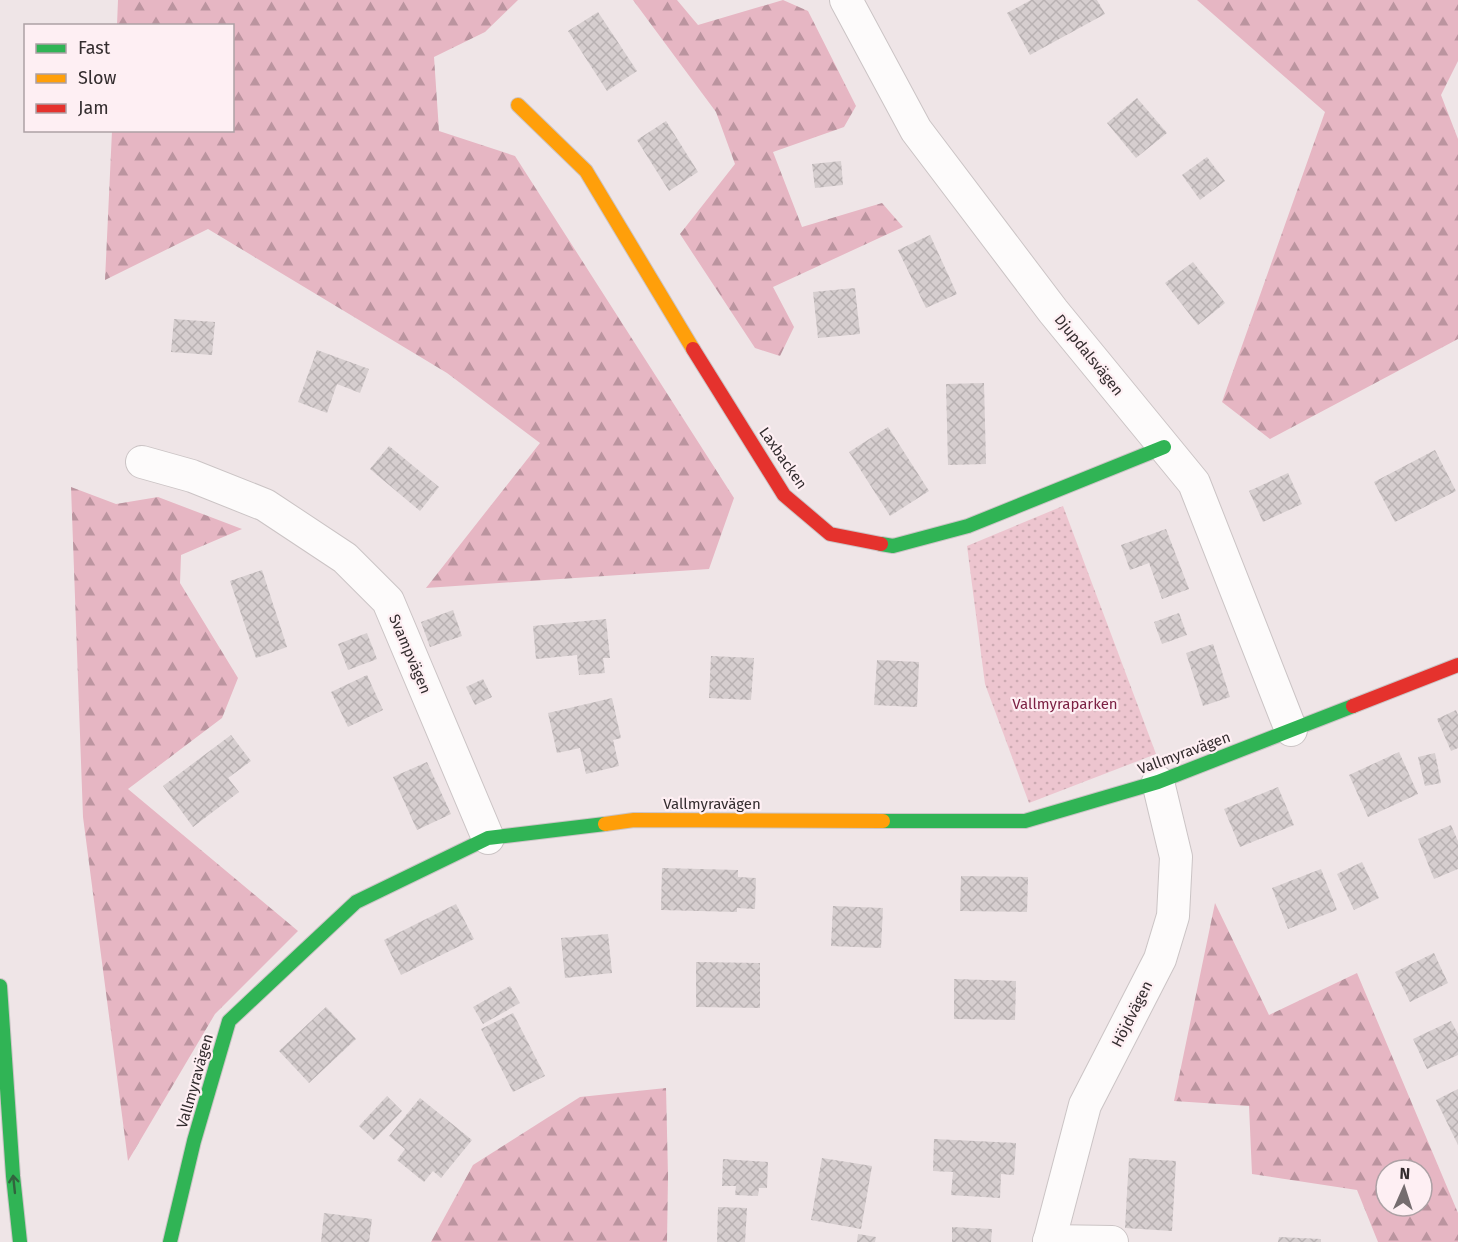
<svg xmlns="http://www.w3.org/2000/svg" width="1458" height="1242" font-family="'Fira Sans',sans-serif">
<defs>
<pattern id="forest-firs" width="22" height="20" patternUnits="userSpaceOnUse" patternTransform="scale(1.5)"><rect width="22" height="20" fill="#e6b6c3"/><path d="M5 1l3.5 6h-7zM16 11l3.5 6h-7z" fill="#bb949f"/></pattern>
<pattern id="park-dots" width="8" height="8" patternUnits="userSpaceOnUse" patternTransform="scale(1.5)"><rect width="8" height="8" fill="#edc5cf"/><path d="M2 2h.1M6 6h.1" fill="none" stroke="#ccaab2" stroke-width="1.8" stroke-linecap="round"/></pattern>
<pattern id="building-cross-hatch" width="8" height="8" patternUnits="userSpaceOnUse" patternTransform="scale(1.5)"><rect width="8" height="8" fill="#d6cecf"/><path d="M0 0l8 8M0 8l8-8" fill="none" stroke="#b8b1b2"/></pattern>
</defs>
<rect width="100%" height="100%" fill="#efe5e7"/>
<g fill="url(#forest-firs)" fill-rule="evenodd">
<polygon points="118,0 518,0 485,32 434,57 439,131 515,156 734,498 709,569 426,588 540,443 447,373 208,229 105,280 112,131 232,130 232,26 117,25"/>
<polygon points="633,0 677,0 698,25 783,0 808,11 856,106 844,127 773,152 802,227 882,203 903,227 773,287 794,327 780,356 755,348 680,234 735,164 716,112"/>
<polygon points="1197,0 1458,0 1458,61 1441,95 1458,139 1458,339 1270,439 1222,402 1325,112"/>
<polygon points="71,487 116,504 158,497 242,529 181,555 180,583 238,678 222,718 128,789 298,931 215,1014 128,1161 83,817"/>
<path d="M1215 903 1269 1015 1357 973 1458 1213V1242H1378L1357 1190 1252 1174 1249 1106 1174 1101ZM1386 1170H1422V1206H1386Z"/>
<polygon points="666,1088 668,1176 667,1242 431,1242 473,1165 580,1097"/>
</g>
<polygon fill="url(#park-dots)" points="1063,506 1156,754 1029,803 985,684 967,546"/>
<g fill="url(#building-cross-hatch)">
<polygon points="1031,0 1097,0 1105,14 1030,55 1007,13"/>
<polygon points="598,12 637,71 607,91 568,31"/>
<polygon points="1137,98 1167,133 1136,158 1107,123"/>
<polygon points="666,121 698,172 669,191 637,140"/>
<polygon points="1207,157 1225,181 1200,200 1182,175"/>
<polygon points="841,161 843,185 815,188 812,164"/>
<polygon points="930,235 957,294 926,308 898,250"/>
<polygon points="1193,262 1225,303 1198,325 1165,283"/>
<polygon points="855,288 860,334 818,338 813,292"/>
<polygon points="174,319 215,322 212,355 171,352"/>
<polygon points="317,350 369,369 360,393 337,384 327,413 298,402"/>
<polygon points="984,383 986,464 948,465 946,384"/>
<polygon points="888,427 929,491 890,516 849,452"/>
<polygon points="389,446 439,487 420,511 370,469"/>
<polygon points="1435,450 1456,491 1395,522 1374,482"/>
<polygon points="1288,473 1302,504 1263,522 1249,491"/>
<polygon points="1166,529 1189,589 1162,599 1149,563 1130,570 1121,545"/>
<polygon points="262,570 287,647 256,658 230,581"/>
<polygon points="453,610 462,636 430,647 421,622"/>
<polygon points="1179,613 1187,635 1162,644 1154,622"/>
<polygon points="606,619 610,658 603,658 605,673 579,675 577,655 536,659 533,626"/>
<polygon points="367,633 377,659 348,670 338,644"/>
<polygon points="1213,644 1230,697 1203,706 1186,653"/>
<polygon points="711,656 754,658 751,700 709,698"/>
<polygon points="877,660 919,662 917,707 874,705"/>
<polygon points="367,675 383,710 348,727 331,692"/>
<polygon points="483,679 492,697 475,705 466,687"/>
<polygon points="612,698 621,738 613,740 619,766 586,774 580,748 557,753 548,713"/>
<polygon points="1456,710 1458,715 1458,748 1451,751 1437,719"/>
<polygon points="231,735 251,761 228,778 239,792 193,827 163,786"/>
<polygon points="1399,752 1418,794 1368,817 1349,775"/>
<polygon points="1435,753 1441,783 1425,786 1418,757"/>
<polygon points="427,762 451,814 417,830 393,777"/>
<polygon points="1278,787 1294,825 1240,847 1224,809"/>
<polygon points="1451,825 1458,841 1458,869 1434,879 1418,839"/>
<polygon points="1362,862 1379,898 1354,910 1337,874"/>
<polygon points="662,868 738,870 738,877 756,878 755,909 737,908 737,912 661,910"/>
<polygon points="1321,869 1337,910 1288,929 1272,888"/>
<polygon points="961,876 1028,877 1027,912 960,911"/>
<polygon points="456,904 474,939 401,975 384,940"/>
<polygon points="833,906 883,908 881,948 831,946"/>
<polygon points="608,934 612,973 565,978 561,938"/>
<polygon points="1434,953 1448,983 1410,1002 1395,972"/>
<polygon points="696,962 760,963 760,1008 696,1007"/>
<polygon points="954,979 1016,981 1015,1020 954,1019"/>
<polygon points="510,986 520,1003 483,1024 473,1007"/>
<polygon points="326,1007 356,1039 309,1083 279,1051"/>
<polygon points="513,1013 545,1076 513,1092 481,1029"/>
<polygon points="1451,1021 1458,1034 1458,1055 1427,1069 1413,1039"/>
<polygon points="1458,1089 1458,1145 1436,1100"/>
<polygon points="387,1096 402,1111 374,1140 359,1126"/>
<polygon points="420,1098 472,1140 441,1178 433,1171 424,1182 397,1160 405,1149 389,1136"/>
<polygon points="934,1139 1016,1143 1014,1175 1001,1174 1000,1198 951,1195 953,1172 933,1171"/>
<polygon points="822,1158 872,1166 861,1229 811,1220"/>
<polygon points="1129,1158 1176,1161 1172,1231 1125,1228"/>
<polygon points="723,1159 768,1162 767,1188 759,1188 758,1196 735,1195 736,1186 722,1186"/>
<polygon points="718,1207 747,1208 745,1242 717,1242"/>
<polygon points="324,1213 372,1219 369,1242 321,1242"/>
<polygon points="952,1227 992,1229 991,1242 952,1242"/>
<polygon points="858,1234 876,1237 875,1242 857,1242"/>
<polygon points="1279,1237 1321,1239 1321,1242 1278,1242"/>
</g>
<g fill="none" stroke-linecap="round" stroke-linejoin="round">
<g stroke="#cbc4c5" stroke-width="34">
<g id="street">
<polyline points="846,0 916,130 1053,311 1194,483 1291,730"/>
<polyline points="142,462 192,476 265,505 345,558 388,601 488,838"/>
<polyline points="1049,1241 1112,1242"/>
<polyline points="1049,1242 1085,1105 1160,959 1173,916 1176,857 1158,782"/>
</g>
</g>
<g stroke="#cbc4c5" stroke-width="16">
<g id="fast">
<polyline points="881,544 893,546 968,526 1164,447"/>
<polyline points="883,821 1025,821 1158,782 1353,706"/>
<polyline points="0,986 13,1176 20,1242"/>
<polyline points="170,1242 194,1141 229,1021 356,902 488,838 605,824"/>
</g>
</g>
<g stroke="#cbc4c5" stroke-width="16">
<g id="slow">
<polyline points="518,105 586,171 693,349"/>
<polyline points="605,824 634,820 883,821"/>
</g>
</g>
<g stroke="#cbc4c5" stroke-width="16">
<g id="jam">
<polyline points="693,349 784,495 830,534 881,544"/>
<polyline points="1353,706 1458,665"/>
</g>
</g>
<use href="#street" stroke="#fdfbfb" stroke-width="32"/>
<use href="#fast" stroke="#30b455" stroke-width="14"/>
<use href="#slow" stroke="#ff9f0a" stroke-width="14"/>
<use href="#jam" stroke="#e5322d" stroke-width="14"/>
</g>
<defs><path id="oneway-shaft" d="M-6 0H5M1.5-3L5.5 0L1.5 3" fill="none" stroke-width="1.6" stroke-linecap="round" stroke-linejoin="round" transform="scale(1.5)"/></defs>
<use stroke="#32633e" href="#oneway-shaft" transform="translate(14 1184) rotate(-96)"/>
<g text-anchor="middle" dominant-baseline="central" stroke-width="4.5" stroke-linejoin="round" paint-order="stroke">
<g font-size="15" fill="#342d2f" stroke="#feeff3">
<text transform="translate(1089 355) rotate(51)">Djupdalsvägen</text>
<text transform="translate(783 458) rotate(55)">Laxbacken</text>
<text transform="translate(410 654) rotate(67)">Svampvägen</text>
<text transform="translate(1184 753) rotate(-20)">Vallmyravägen</text>
<text x="712" y="804">Vallmyravägen</text>
<text transform="translate(1132 1014) rotate(-63)">Höjdvägen</text>
<text transform="translate(195 1081) rotate(-74)">Vallmyravägen</text>
</g>
<g font-size="15" fill="#7c2043" stroke="#feeff3">
<text x="1065" y="704">Vallmyraparken</text>
</g>
</g>
<rect x="24" y="24" width="210" height="108" fill="#feeff3" stroke="#ada1a5" stroke-width="1.5"/>
<rect x="36" y="44" width="30" height="9" fill="#30b455" stroke="#ada1a5" stroke-width="1.5"/>
<text x="78" y="54" font-size="18" fill="#342d2f">Fast</text>
<rect x="36" y="74" width="30" height="9" fill="#ff9f0a" stroke="#ada1a5" stroke-width="1.5"/>
<text x="78" y="84" font-size="18" fill="#342d2f">Slow</text>
<rect x="36" y="104" width="30" height="9" fill="#e5322d" stroke="#ada1a5" stroke-width="1.5"/>
<text x="78" y="114" font-size="18" fill="#342d2f">Jam</text>
<g transform="translate(1404 1188) rotate(3)"><circle r="28" fill="#feeff3" stroke="#ada1a5" stroke-width="1.5"/>
<path d="M0-4.5L10 22L0 15L-10 22Z" fill="#756d6f"/>
<text y="-9" font-size="16" font-weight="bold" text-anchor="middle" fill="#342d2f">N</text>
</g>
</svg>
